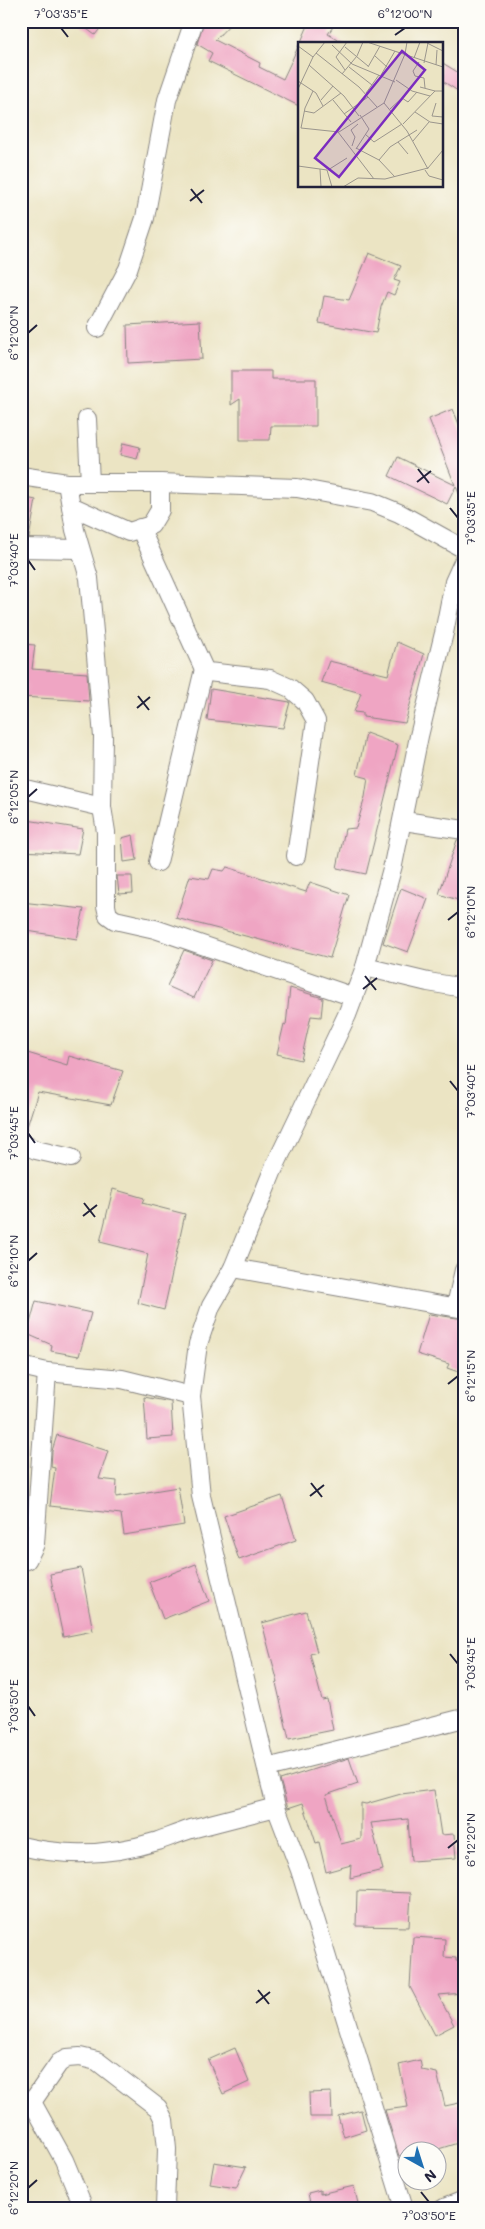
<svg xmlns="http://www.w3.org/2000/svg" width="485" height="2229" font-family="Mali,sans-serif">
<rect width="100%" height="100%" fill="#fdfcf7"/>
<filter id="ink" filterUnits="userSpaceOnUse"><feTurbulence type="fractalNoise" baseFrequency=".02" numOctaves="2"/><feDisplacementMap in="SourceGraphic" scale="10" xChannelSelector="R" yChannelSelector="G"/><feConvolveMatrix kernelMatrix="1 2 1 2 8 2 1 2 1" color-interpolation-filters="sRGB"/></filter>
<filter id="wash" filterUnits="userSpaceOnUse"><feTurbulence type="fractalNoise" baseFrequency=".0096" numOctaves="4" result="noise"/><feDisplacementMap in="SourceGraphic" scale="20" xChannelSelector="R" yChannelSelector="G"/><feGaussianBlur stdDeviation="1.12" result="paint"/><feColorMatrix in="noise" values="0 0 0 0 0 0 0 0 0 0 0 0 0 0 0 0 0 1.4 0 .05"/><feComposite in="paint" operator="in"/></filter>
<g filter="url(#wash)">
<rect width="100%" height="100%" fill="#ebe4c3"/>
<g id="blocks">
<g fill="#efa5c3">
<polygon points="76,21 106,21 95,35"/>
<polygon points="204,21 233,21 215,40 260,63 259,67 283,79 299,45 299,106 208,61 212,53 197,44"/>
<polygon points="310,21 337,21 328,34 345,44 300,44"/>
<polygon points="441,62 464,76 464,95 441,80"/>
<polygon points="369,253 401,266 394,280 400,282 394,295 387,292 381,307 376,333 319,323 324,296 349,300"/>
<polygon points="200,321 202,359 128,363 127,325"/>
<polygon points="231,371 271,371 271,379 316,379 316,426 271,426 270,440 240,440 240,399 231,405"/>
<polygon points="453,409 464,437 463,504 456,486 447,504 389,476 398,457 455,485 429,419"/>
<polygon points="123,443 140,447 137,459 120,455"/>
<polygon points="21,497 36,500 29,538 21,537"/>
<polygon points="397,642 424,654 405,723 363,717 363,713 354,712 361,693 321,682 329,661 388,675"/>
<polygon points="21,644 35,645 32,669 87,673 89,701 21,697"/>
<polygon points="211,689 290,702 283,728 207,720"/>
<polygon points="366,733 398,745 366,874 337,868 345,829 356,828 365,797 368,778 357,775"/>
<polygon points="21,819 83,829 78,854 21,851"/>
<polygon points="133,835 137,860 124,862 122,838"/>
<polygon points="457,840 464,840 464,902 439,894"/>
<polygon points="227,867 306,892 310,882 349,895 330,958 176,918 190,876 209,879 213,869 224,871"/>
<polygon points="117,876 132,876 133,893 119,894"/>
<polygon points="401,888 428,899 408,952 383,943"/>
<polygon points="21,902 84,909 77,939 21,930"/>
<polygon points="184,950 212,960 194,998 167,986"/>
<polygon points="290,988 323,998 321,1017 311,1016 301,1060 277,1054 284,1024 286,1025"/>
<polygon points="21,1051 67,1065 69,1056 123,1071 111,1105 38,1092 25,1133 21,1133"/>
<polygon points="113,1189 144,1198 142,1203 185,1214 164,1310 138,1303 148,1254 100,1242"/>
<polygon points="36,1301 91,1313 79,1356 51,1351 52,1345 27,1334"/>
<polygon points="429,1314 464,1319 464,1374 447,1368 449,1364 417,1354"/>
<polygon points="144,1397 171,1402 173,1437 147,1439"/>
<polygon points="57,1435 108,1451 99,1479 117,1481 116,1497 178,1487 184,1525 124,1535 121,1514 50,1506 55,1468 51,1467 52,1451"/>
<polygon points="282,1496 296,1540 239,1560 224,1516"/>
<polygon points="196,1564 209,1601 163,1619 149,1582"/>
<polygon points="81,1568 93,1631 63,1637 50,1574"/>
<polygon points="306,1611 317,1652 310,1654 322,1700 327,1699 333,1730 289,1739 276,1683 278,1683 262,1623"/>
<polygon points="349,1758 358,1784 326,1795 341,1844 361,1839 361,1803 366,1804 401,1794 434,1790 441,1835 454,1834 456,1858 411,1861 408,1819 371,1823 383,1870 350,1878 351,1865 326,1872 319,1842 316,1843 303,1803 288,1808 280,1780"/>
<polygon points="357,1891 411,1893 409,1927 356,1926"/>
<polygon points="413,1937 445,1939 444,1957 456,1958 456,1961 464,1961 464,1993 438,1995 454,2025 435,2035 410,1987"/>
<polygon points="235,2048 249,2082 223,2094 208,2060"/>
<polygon points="420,2060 422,2070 437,2073 445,2106 464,2102 464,2141 429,2152 408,2152 408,2155 399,2156 385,2110 408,2107 399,2065"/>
<polygon points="331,2092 332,2117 310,2117 309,2093"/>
<polygon points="361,2110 366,2130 344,2137 338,2116"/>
<polygon points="214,2162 246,2167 236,2188 210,2184"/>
<polygon points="354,2186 359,2208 311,2208 308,2193 320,2190 320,2194"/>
</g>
</g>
</g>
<g filter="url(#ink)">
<use href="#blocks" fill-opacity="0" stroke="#86837f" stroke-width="1"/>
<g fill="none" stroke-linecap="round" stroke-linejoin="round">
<g stroke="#86837f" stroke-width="20">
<g id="minor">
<polyline points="97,328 128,269 145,218 167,100 194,21"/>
<polyline points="87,419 90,483"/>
<polyline points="21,476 67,483 160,483 297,488 372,502 399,513 464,549"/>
<polyline points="67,483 75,530 89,578 94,632 103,737 102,807 106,832 106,906 108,915 115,920 155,929 354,997"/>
<polyline points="71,506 129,532 151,525 160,510 160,483"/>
<polyline points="140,528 204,669 208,672 270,679 290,688 305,701 316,721 296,856"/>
<polyline points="21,548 80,549"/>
<polyline points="21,788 102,807"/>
<polyline points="404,821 464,830"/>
<polyline points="158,862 204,669"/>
<polyline points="365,967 428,982 464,988"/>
<polyline points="21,1143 36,1150 71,1158"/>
<polyline points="233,1268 464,1309"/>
<polyline points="456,1306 464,1270"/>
<polyline points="21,1366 47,1372 122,1379 191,1396"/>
<polyline points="21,1562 27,1560 35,1544 47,1372"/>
<polyline points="267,1768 464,1718"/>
<path d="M21 1846C66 1857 113 1855 158 1841 169 1837 179 1833 191 1829 219 1822 248 1814 276 1807"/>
<polyline points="32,2102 64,2160 84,2208"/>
<polyline points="21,2107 32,2102 59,2063 67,2058 80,2057 97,2061 158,2108 164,2120 167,2149 165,2208"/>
<polyline points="404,2208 300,1870 276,1807 201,1496 191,1396 198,1344 211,1306 233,1268 273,1170 347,1015 365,967 393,865 419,736 444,633 454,582 464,560"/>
<polyline points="444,2208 464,2200"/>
</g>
</g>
<use href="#minor" stroke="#fff" stroke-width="18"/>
</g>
</g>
<path fill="none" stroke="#22223b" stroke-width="2" d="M61 28 68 37M395 35 405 28M191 189 202 203M190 201 204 190M28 333 37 325M418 469 429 483M417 482 431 471M450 508 458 518M28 560 35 570M138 696 149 710M137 708 150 697M28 797 37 789M448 920 458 912M365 976 376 990M363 989 377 978M450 1081 458 1091M28 1133 35 1143M84 1203 95 1217M83 1216 97 1205M28 1261 37 1253M448 1384 458 1376M311 1483 322 1497M310 1496 324 1485M450 1654 458 1664M28 1706 35 1716M448 1848 458 1840M258 1990 269 2004M256 2003 270 1992M28 2188 37 2180M421 2192 429 2202"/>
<g transform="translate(298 42)">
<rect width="145" height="145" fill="#ebe4c3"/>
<path fill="none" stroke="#9b968d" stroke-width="1" d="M69 0 145 25M129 1 145 9M34 3 54 22 97 40M0 4 15 15M47 5 70 24M18 11 61 45 79 65M77 14 89 25M116 16 122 0M121 20 115 29 117 34 126 36 127 46M126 21 130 1M11 23 46 54 61 74M138 23 139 8M51 25 74 43M70 25 82 4M47 28 38 15 49 0M44 32 59 14 65 0M83 33 97 9M98 38 114 49 132 54M0 39 18 51 25 64M122 45 137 49M0 47 15 15 27 0M15 49 7 66 3 86 41 90 86 61 107 12 109 0M68 51 81 33M23 58 35 44M35 58 53 80M86 61 109 89 130 127M138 61 134 74 145 75M92 67 104 56 110 60 119 50M6 69 16 71 43 51M117 70 132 80 145 82M46 72 70 55M105 82 137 49H145M40 90 76 137M67 92 76 100 104 82M115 99 131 80M100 100 110 112M54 104 57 95 53 88 60 82M58 106 81 118 97 135M58 107 71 87 62 73M81 118 92 105 119 88M0 124 29 128 34 145M22 127 23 145M30 128 49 116M127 128 131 134 145 138M45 145 60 136 87 137 130 126 145 108"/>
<path fill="#7b2cbf" fill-opacity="0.15" stroke="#7b2cbf" stroke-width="2.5" d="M104 9 127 28 41 135 17 116Z"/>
<rect width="145" height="145" fill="none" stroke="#22223b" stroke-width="2.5"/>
</g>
<rect width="485" height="2229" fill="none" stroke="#fdfcf7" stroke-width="55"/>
<g transform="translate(422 2166) rotate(141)"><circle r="24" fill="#fdfcf7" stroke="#a5a5ac"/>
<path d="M0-4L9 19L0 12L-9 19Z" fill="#1f6fb2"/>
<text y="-8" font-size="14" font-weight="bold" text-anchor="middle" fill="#22223b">N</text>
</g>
<rect x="28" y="28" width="430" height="2174" fill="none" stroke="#22223b" stroke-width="2"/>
<g font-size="12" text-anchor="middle" fill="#22223b">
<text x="61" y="18">7°03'35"E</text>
<text x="405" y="18">6°12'00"N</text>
<text transform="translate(14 333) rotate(-90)" y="4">6°12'00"N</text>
<text transform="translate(471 518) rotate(-90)" y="4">7°03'35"E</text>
<text transform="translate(14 560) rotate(-90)" y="4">7°03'40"E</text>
<text transform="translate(14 797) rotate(-90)" y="4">6°12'05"N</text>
<text transform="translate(471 912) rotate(-90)" y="4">6°12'10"N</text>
<text transform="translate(471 1091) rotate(-90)" y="4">7°03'40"E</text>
<text transform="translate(14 1133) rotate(-90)" y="4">7°03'45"E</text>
<text transform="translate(14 1261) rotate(-90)" y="4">6°12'10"N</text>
<text transform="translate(471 1376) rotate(-90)" y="4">6°12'15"N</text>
<text transform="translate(471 1664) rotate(-90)" y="4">7°03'45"E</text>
<text transform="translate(14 1706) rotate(-90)" y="4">7°03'50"E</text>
<text transform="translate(471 1840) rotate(-90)" y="4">6°12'20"N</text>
<text transform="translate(14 2188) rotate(-90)" y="4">6°12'20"N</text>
<text x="429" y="2220">7°03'50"E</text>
</g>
</svg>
